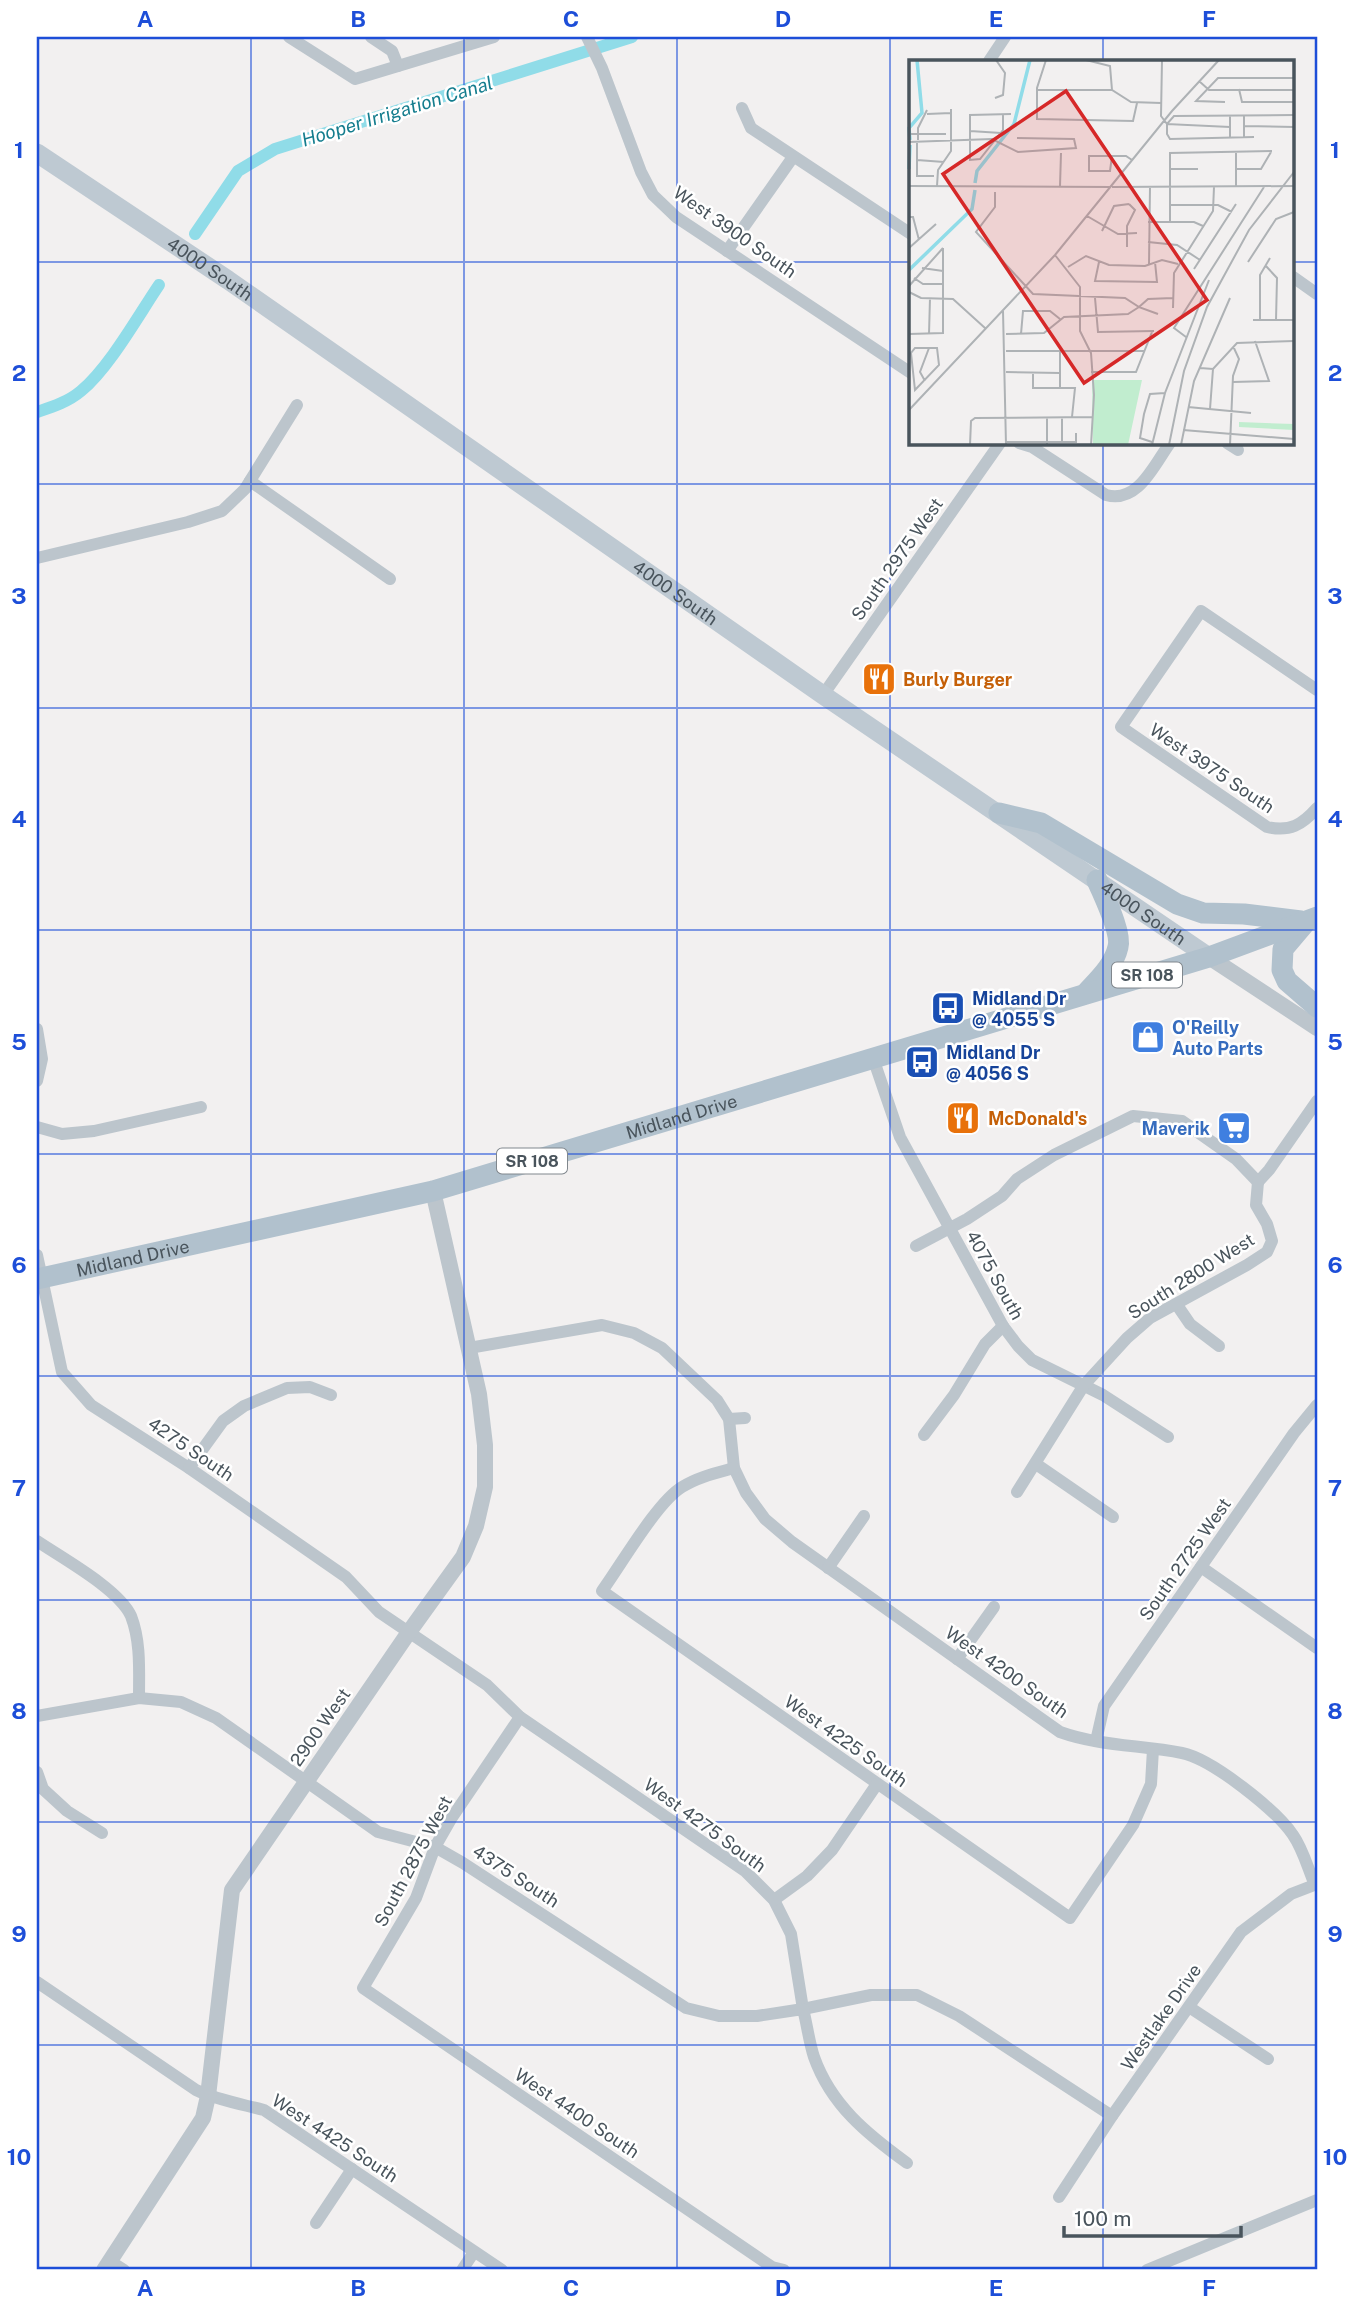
<svg xmlns="http://www.w3.org/2000/svg" width="1354" height="2307" font-family="'Public Sans',sans-serif">
<rect width="100%" height="100%" fill="#f2f0f0"/>
<g fill="none" stroke-linecap="round" stroke-linejoin="round">
<g stroke="#90dce8" stroke-width="12">
<polyline points="195,234 238,171 275,149 632,37"/>
<path d="M37 412C52 407 68 402 81 391 109 368 138 316 159 285"/>
</g>
<g stroke="#bcc5cc" stroke-width="12">
<polyline points="289,37 355,79 494,37"/>
<polyline points="371,37 392,51 398,66"/>
<polyline points="587,37 602,68 641,172 653,195 676,217 911,373"/>
<polyline points="989,61 1005,37"/>
<polyline points="742,108 751,128 911,234"/>
<polyline points="727,251 793,157"/>
<polyline points="1293,277 1317,294"/>
<path d="M1019 443 1032 447 1106 495C1138 504 1154 465 1170 443"/>
<polyline points="1227,443 1238,450"/>
<polyline points="250,481 390,579"/>
<polyline points="37,558 188,522 222,511 245,489 297,405"/>
<path d="M1317 690 1201 611 1121 727 1267 827C1290 832 1302 825 1317 808"/>
<polyline points="823,695 1000,443"/>
<polyline points="37,1029 42,1059 37,1081"/>
<polyline points="873,1058 900,1137 1003,1326 1018,1346 1032,1360 1103,1395 1168,1437"/>
<polyline points="37,1127 62,1134 94,1131 201,1107"/>
<polyline points="1258,1182 1269,1170 1317,1101"/>
<polyline points="916,1246 967,1219 1002,1196 1017,1179 1054,1155 1133,1116 1182,1121 1236,1159 1258,1182"/>
<polyline points="37,1255 62,1372 91,1405 189,1468 346,1577 379,1612 487,1685 520,1717 745,1871 774,1900 791,1934 803,2009 871,1995 917,1995 959,2016 1112,2116"/>
<polyline points="1177,1305 1190,1324 1219,1346"/>
<path d="M469 1348 602 1325 634 1333 662 1348 717 1400 729 1419 734 1468 746 1493 765 1519 792 1542 1060 1732C1099 1746 1141 1745 1182 1753 1212 1759 1276 1810 1293 1835 1303 1849 1308 1869 1315 1885"/>
<polyline points="729,1419 745,1418"/>
<polyline points="924,1435 954,1395 985,1344 1003,1326"/>
<polyline points="1036,1464 1113,1517"/>
<polyline points="189,1468 223,1421 244,1406 287,1388 310,1387 331,1395"/>
<path d="M734 1468C716 1473 698 1477 682 1487 657 1502 621 1565 602 1591L1070 1918 1133 1825 1151 1784 1153 1749"/>
<polyline points="1017,1492 1084,1385 1127,1338 1150,1318 1247,1265 1267,1252 1272,1241 1267,1224 1256,1205 1258,1182"/>
<path d="M37 1541C62 1558 119 1589 131 1616 141 1642 139 1671 139 1698"/>
<polyline points="1201,1567 1317,1648"/>
<polyline points="828,1568 864,1516"/>
<polyline points="957,1659 994,1607"/>
<path d="M37 1716 139 1698 181 1702 216 1718 378 1832 435 1847 463 1863 686 2008 719 2016H757L803 2009C807 2024 809 2042 814 2057 831 2105 867 2134 907 2163"/>
<polyline points="520,1717 451,1819 435,1847 416,1898 363,1988 772,2267 784,2270"/>
<polyline points="1096,1741 1104,1706 1294,1433 1317,1405"/>
<polyline points="37,1772 43,1789 67,1811 102,1833"/>
<polyline points="774,1900 807,1876 832,1850 877,1784"/>
<path d="M37 1982 196 2090C217 2100 241 2104 264 2110L502 2270"/>
<polyline points="1189,2007 1268,2059"/>
<polyline points="1059,2197 1112,2116 1241,1932 1291,1894 1317,1884"/>
<polyline points="316,2223 352,2169"/>
<polyline points="110,2261 124,2270"/>
<polyline points="462,2270 474,2252"/>
<polyline points="1147,2270 1317,2200"/>
</g>
<g stroke="#bcc5cc" stroke-width="16">
<polyline points="1209,957 1317,1028"/>
<polyline points="104,2270 203,2118 208,2096 232,1890 409,1632 463,1557 476,1526 485,1487 485,1445 479,1394 433,1191"/>
</g>
<path stroke="#bec9d2" stroke-width="19" id="s1" d="M37 153 228 280 823 695 1209 957"/>
<g stroke="#b1c1cd" stroke-width="21">
<polyline points="999,813 1041,823 1177,904 1203,913 1244,914 1301,921"/>
<polyline points="1305,923 1283,949 1282,970 1287,981 1317,1007"/>
<path d="M1087 992C1099 979 1114 965 1118 947 1122 932 1103 895 1097 880"/>
<path id="s2" d="M37 1279 433 1191 1209 957 1317 917"/>
</g>
</g>
<path fill="none" stroke="#1d4ed8" stroke-width="2" stroke-opacity="0.55" d="M251 37V2270M464 37V2270M677 37V2270M890 37V2270M1103 37V61M37 262H911M1293 262H1317M1103 443V2270M37 484H1317M37 708H1317M37 930H1317M37 1154H1317M37 1376H1317M37 1600H1317M37 1822H1317M37 2045H1317"/>
<defs>
<g id="restaurant-square" transform="scale(1.75)"><rect x="-9" y="-9" width="18" height="18" rx="4" fill="#e8710a" stroke="#fff"/><path d="M-5-6h1v4h1v-4h1v4h1v-4h1v5L-1.5 .5V6h-2V.5L-5-1ZM5-6V6H3V1.5H1.5Q1.5-4 5-6Z" fill="#fff"/></g>
<g id="bus-square" transform="scale(1.75)"><rect x="-9" y="-9" width="18" height="18" rx="4" fill="#1a4fb4" stroke="#fff"/><path d="M-5-6H5V4H4V6H2V4H-2V6H-4V4H-5ZM-3.5-4V0h7V-4ZM-3.5 1.2v1.5H-2V1.2ZM2 1.2v1.5H3.5V1.2Z" fill="#fff"/></g>
<g id="shop-square" transform="scale(1.75)"><rect x="-9" y="-9" width="18" height="18" rx="4" fill="#3f7fe0" stroke="#fff"/><path d="M-5-2.5h2.3a2.7 3.5 0 0 1 5.4 0H5L5.5 6h-11ZM-1.5-2.5h3a1.5 2.3 0 0 0-3 0Z" fill="#fff"/></g>
<g id="supermarket-square" transform="scale(1.75)"><rect x="-9" y="-9" width="18" height="18" rx="4" fill="#3f7fe0" stroke="#fff"/><path d="M-6-5.5h2.5l.6 2H6L4.5 2H-2.5L-4.4-4H-6ZM-1.5 3.2a1.3 1.3 0 1 0 .1 0ZM3 3.2a1.3 1.3 0 1 0 .1 0Z" fill="#fff"/></g>
</defs>
<g fill-rule="evenodd">
<use href="#restaurant-square" x="879" y="679"/>
<use href="#bus-square" x="948" y="1008"/>
<use href="#shop-square" x="1148" y="1037"/>
<use href="#bus-square" x="922" y="1062"/>
<use href="#restaurant-square" x="963" y="1118"/>
<use href="#supermarket-square" x="1234" y="1128"/>
</g>
<g text-anchor="middle" dominant-baseline="central" stroke-width="5" stroke-linejoin="round" paint-order="stroke">
<g fill="#fff" stroke="#80878d" stroke-width="2">
<rect x="1112" y="962.5" width="70" height="25" rx="5"/>
<rect x="497" y="1148.5" width="70" height="25" rx="5"/>
</g>
<g font-size="16" font-weight="bold" fill="#49545c">
<text x="1147" y="975">SR 108</text>
<text x="532" y="1161">SR 108</text>
</g>
<g font-size="18" fill="#49545c" stroke="#fff">
<text transform="translate(735 232) rotate(35)">West 3900 South</text>
<text stroke="none"><textPath href="#s1" startOffset="208">4000 South</textPath></text>
<text transform="translate(897 559) rotate(-55)">South 2975 West</text>
<text stroke="none"><textPath href="#s1" startOffset="775">4000 South</textPath></text>
<text transform="translate(1212 768) rotate(34)">West 3975 South</text>
<text stroke="none"><textPath href="#s1" startOffset="1342">4000 South</textPath></text>
<text stroke="none"><textPath href="#s2" startOffset="665">Midland Drive</textPath></text>
<text stroke="none"><textPath href="#s2" startOffset="98">Midland Drive</textPath></text>
<text transform="translate(995 1275) rotate(61)">4075 South</text>
<text transform="translate(1191 1276) rotate(-32)">South 2800 West</text>
<text transform="translate(191 1449) rotate(34)">4275 South</text>
<text transform="translate(1185 1559) rotate(-55)">South 2725 West</text>
<text transform="translate(1007 1672) rotate(35)">West 4200 South</text>
<text transform="translate(320 1727) rotate(-55)">2900 West</text>
<text transform="translate(846 1741) rotate(35)">West 4225 South</text>
<text transform="translate(705 1825) rotate(36)">West 4275 South</text>
<text transform="translate(413 1861) rotate(-62)">South 2875 West</text>
<text transform="translate(516 1876) rotate(33)">4375 South</text>
<text transform="translate(1161 2017) rotate(-55)">Westlake Drive</text>
<text transform="translate(577 2113) rotate(34)">West 4400 South</text>
<text transform="translate(335 2138) rotate(33)">West 4425 South</text>
</g>
<g font-size="18" font-weight="bold" fill="#c56008" stroke="#fff" text-anchor="start">
<text x="903" y="679">Burly Burger</text>
<text x="988" y="1118">McDonald's</text>
</g>
<g font-size="18" font-weight="bold" fill="#164399" stroke="#fff" text-anchor="start">
<text x="972" y="998">Midland Dr<tspan x="972" dy="21">@ 4055 S</tspan></text>
<text x="946" y="1052">Midland Dr<tspan x="946" dy="21">@ 4056 S</tspan></text>
</g>
<g font-size="18" font-weight="bold" fill="#366cbe" stroke="#fff" text-anchor="start">
<text x="1172" y="1027">O'Reilly<tspan x="1172" dy="21">Auto Parts</tspan></text>
<text x="1210" y="1128" text-anchor="end">Maverik</text>
</g>
<g font-size="19" font-style="italic" fill="#147d8e" stroke="#fff">
<text transform="translate(397 111) rotate(-17)">Hooper Irrigation Canal</text>
</g>
</g>
<g transform="translate(909 60)">
<rect width="385" height="385" fill="#f2f0f0"/>
<path d="M183 320H233L219 385H184ZM330 362 385 364V370L330 367Z" fill="#c1edcf"/>
<path fill="none" stroke="#90dce8" stroke-width="3.5" d="M1 80 0 68 13 53 8 0M0 109 1 85M66 123 68 111 105 64 121 0M0 210 63 149 66 130"/>
<path fill="none" stroke="#aeb2b5" stroke-width="2" d="M137 0 128 28V59L224 61 228 43M177 0 201 6 203 30M253 0 252 56 258 64 265 56 385 55M290 21 300 30H385M330 29 333 42H385M128 30H203L222 42 252 43M86 38 94 35 96 13 87 0M316 42 287 41 309 18H385M18 54 42 53M321 55V78M335 55V78M335 66 385 67M321 67 258 64V74L261 79 345 77M61 71 92 73M2 74H37M61 79V100L71 99 94 70V54M61 79V55L102 54M9 80V68L18 50M8 81V116H25M0 82 83 79 109 92 167 88 165 79 108 78M327 92V126M203 96 201 111H180V96H217L223 100M8 100 35 102M261 109H289M327 109H352L362 92M0 126 202 127M28 126 29 110 42 91V49M151 126 152 93M203 127 385 126M86 132V147L67 172 124 234 216 238 230 247 239 239 264 238M261 145H309L323 152M178 156 209 174 228 173M0 157H4L10 180M239 162H285L294 166M261 163V93L363 91M193 171 205 146 220 144M239 182 268 185 291 200M218 187V166L226 150 220 144M0 188 27 164M146 195 171 227V271L182 293 185 335 182 385M190 202 186 221 248 222 246 202M339 202 367 159 385 152M240 205 241 127M356 205 368 218 367 260M159 207 177 196 200 205 236 206 253 200 269 204M13 208 34 211M285 209 327 144M385 212V270M5 218 14 224H34M0 226 34 188M0 232 12 238 44 239 76 268M186 238 189 272 245 271M264 248 265 213 304 151 305 127M94 251 97 385M344 260H384M351 260V215L361 198M0 274 34 273V188M20 274 21 238M97 274 135 273 155 257 219 254 230 247 249 254M112 274 114 251H141L151 259M277 277 265 268 355 127M6 288H28L30 305 6 330 2 293ZM97 291H235M151 291V328M291 308 304 309 328 283 385 281M97 312 151 313M182 312H227L243 272M124 313V328H166L163 357M16 321 11 312 20 288M324 322 360 321 346 281M279 347 342 353M301 349 304 309M0 350 146 195 263 51 310 0M138 358V384M153 358V382M274 370 385 379M97 382H167V373M243 382 231 378 235 354 241 334 256 333M61 385 62 361 66 358 183 357M243 385 256 333 300 220M260 385 275 311 298 247 340 170 385 112M272 385 285 321 321 238M321 385 324 316 330 299 324 286"/>
<path fill="#d62828" fill-opacity="0.15" stroke="#d62828" stroke-width="3.5" d="M157 31 298 240 175 323 34 114Z"/>
<rect width="385" height="385" fill="none" stroke="#49545c" stroke-width="3.5"/>
</g>
<rect width="1354" height="2307" fill="none" stroke="#ffffff" stroke-width="77"/>
<path d="M1064 2226v10h177v-10" fill="none" stroke="#49545c" stroke-width="3.5"/>
<text x="1074" y="2226" font-size="21" fill="#49545c" stroke="#ffffff" stroke-width="5" paint-order="stroke">100 m</text>
<rect x="38" y="38" width="1278" height="2230" fill="none" stroke="#1d4ed8" stroke-width="2.5"/>
<g font-size="23" text-anchor="middle" font-weight="bold" fill="#1d4ed8">
<text x="145" y="27">A</text>
<text x="358" y="27">B</text>
<text x="571" y="27">C</text>
<text x="783" y="27">D</text>
<text x="996" y="27">E</text>
<text x="1209" y="27">F</text>
<text x="19" y="158">1</text>
<text x="1335" y="158">1</text>
<text x="19" y="381">2</text>
<text x="1335" y="381">2</text>
<text x="19" y="604">3</text>
<text x="1335" y="604">3</text>
<text x="19" y="827">4</text>
<text x="1335" y="827">4</text>
<text x="19" y="1050">5</text>
<text x="1335" y="1050">5</text>
<text x="19" y="1273">6</text>
<text x="1335" y="1273">6</text>
<text x="19" y="1496">7</text>
<text x="1335" y="1496">7</text>
<text x="19" y="1719">8</text>
<text x="1335" y="1719">8</text>
<text x="19" y="1942">9</text>
<text x="1335" y="1942">9</text>
<text x="19" y="2165">10</text>
<text x="1335" y="2165">10</text>
<text x="145" y="2296">A</text>
<text x="358" y="2296">B</text>
<text x="571" y="2296">C</text>
<text x="783" y="2296">D</text>
<text x="996" y="2296">E</text>
<text x="1209" y="2296">F</text>
</g>
</svg>
